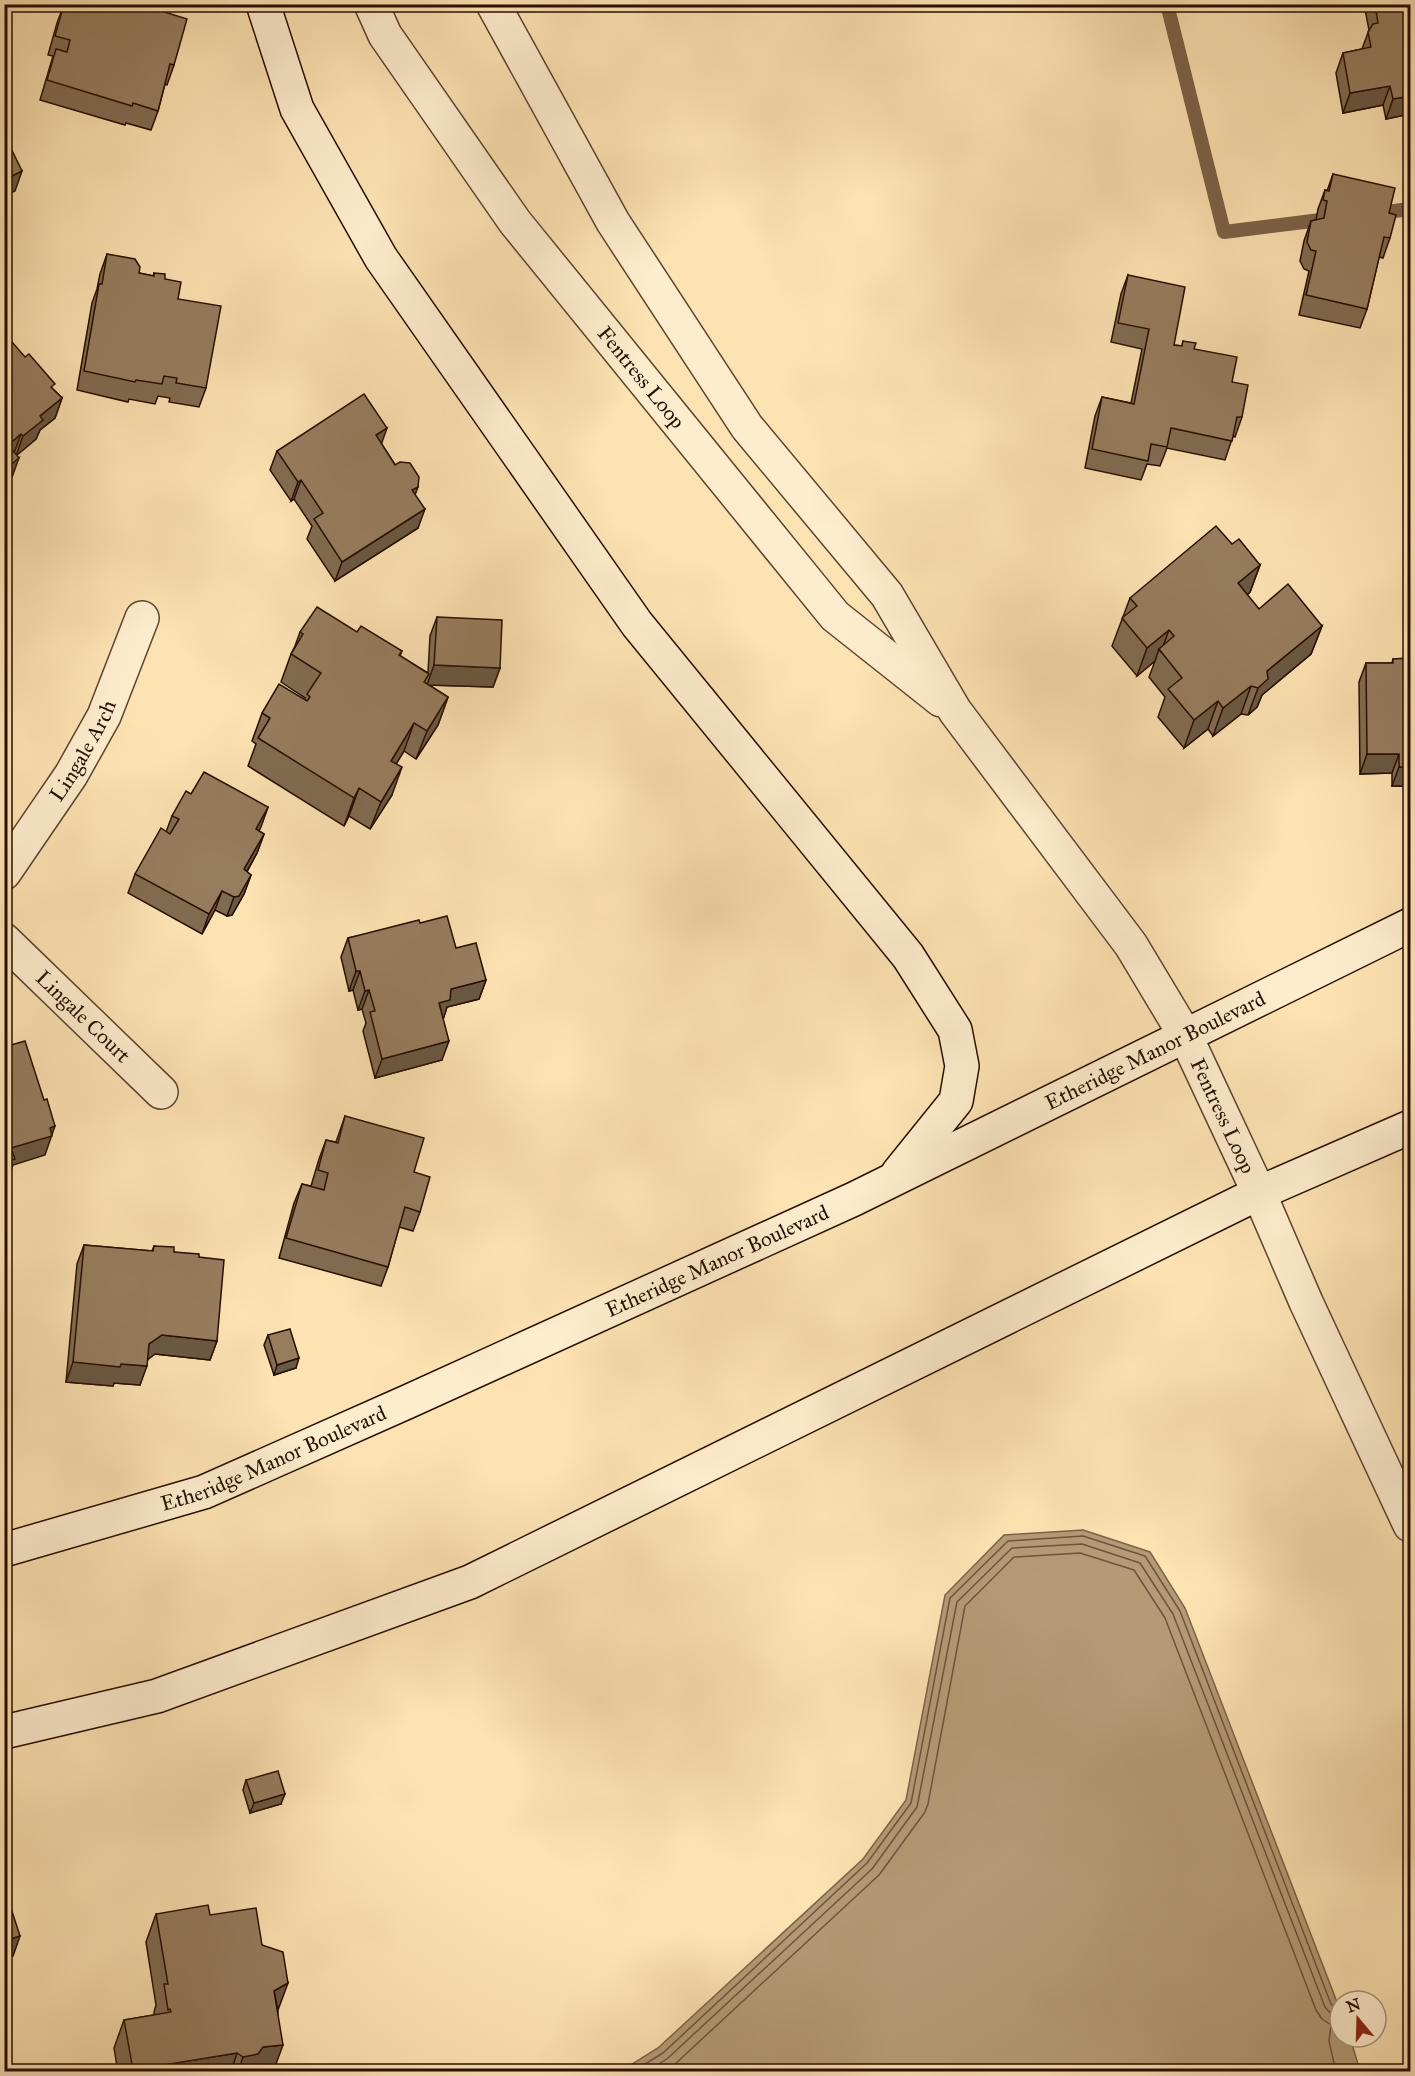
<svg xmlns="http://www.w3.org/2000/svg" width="1415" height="2076" font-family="'IM FELL Great Primer',serif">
<rect width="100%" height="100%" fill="#fde3b2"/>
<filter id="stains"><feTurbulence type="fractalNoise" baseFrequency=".00333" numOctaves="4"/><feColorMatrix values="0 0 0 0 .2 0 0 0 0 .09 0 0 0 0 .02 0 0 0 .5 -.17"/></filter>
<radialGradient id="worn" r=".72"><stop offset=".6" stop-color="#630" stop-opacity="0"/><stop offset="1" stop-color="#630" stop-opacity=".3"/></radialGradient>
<polygon fill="#b49b76" stroke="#7c6348" stroke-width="1.5" points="1083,1530 1150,1552 1185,1608 1340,2010 1340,2037 1350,2037 1360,2071 621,2071 658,2048 863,1859 906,1800 945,1595 1004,1535"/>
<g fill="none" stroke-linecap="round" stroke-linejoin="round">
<g stroke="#6e543c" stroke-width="1.5">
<polyline points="632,2072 663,2053 867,1863 911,1803 950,1598 1008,1541 1083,1536 1145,1556 1180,1611 1331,2004 1335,2008 1340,2009"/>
<polyline points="647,2072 668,2058 872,1869 917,1807 957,1602 1012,1548 1082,1544 1140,1563 1173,1614 1325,2007 1331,2014 1340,2016"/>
<polyline points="664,2072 674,2065 879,1875 925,1812 928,1804 965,1606 1014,1557 1080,1553 1134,1570 1165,1618 1316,2010 1322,2019 1331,2025 1329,2041 1336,2072"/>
</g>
<g stroke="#7c6348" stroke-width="14">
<polyline points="1167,4 1224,232 1328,219"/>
<polyline points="1371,214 1410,209"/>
</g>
<g stroke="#5c432e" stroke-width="36">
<g id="minor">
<path id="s1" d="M4 873 71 775 104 716 142 618"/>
<path id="s2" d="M4 940 161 1092"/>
<polyline points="1259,1193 1306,1302 1410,1525"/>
</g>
</g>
<g stroke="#5c432e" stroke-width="36">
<g id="tertiary">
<path id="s3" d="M371 4 385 35 515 222 835 616 941 700"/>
<path id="s4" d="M493 4 613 222 747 427 887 595 955 711 1131 945 1185 1035 1259 1193"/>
</g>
</g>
<g stroke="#270e02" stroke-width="36">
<g id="secondary">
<polyline points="263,4 297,109 381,258 637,624 908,956 955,1030 962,1066 956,1101 898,1173"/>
<path id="s5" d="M4 1550 204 1492 407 1402 854 1199 1410 925"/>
<polyline points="4,1732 157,1696 470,1582 1259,1193 1410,1127"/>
</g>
</g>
<use href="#minor" stroke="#feedcd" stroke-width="33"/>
<use href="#tertiary" stroke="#feedcd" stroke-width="33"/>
<use href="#secondary" stroke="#feedcd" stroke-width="33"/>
</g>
<g fill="#816c51" stroke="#270e02" stroke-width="1.5">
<polygon points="64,4 71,6 72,4 139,4 174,65 167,85 165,84 158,111 151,130 126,123 125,125 40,100 53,56 48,55 57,23"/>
<polygon points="1364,4 1410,4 1410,114 1386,119 1383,105 1343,113 1336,73 1343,53 1362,49 1369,30"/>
<polygon points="1333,174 1389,213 1390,238 1383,258 1379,257 1367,309 1360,328 1299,315 1309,271 1304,269 1300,261 1304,241 1311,221 1316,220 1318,209 1325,190 1327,191"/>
<polygon points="107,254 139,273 153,276 154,273 165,279 178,299 206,388 199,407 169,402 170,398 158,396 155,404 129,399 128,402 77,390 92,303 97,289 100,274"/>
<polygon points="1128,275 1174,345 1182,346 1183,341 1194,349 1232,382 1242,417 1235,437 1233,436 1225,460 1167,448 1160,466 1147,464 1141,480 1085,468 1095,416 1102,397 1131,403 1142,349 1111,342 1121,294"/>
<polygon points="4,348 53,389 62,398 55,418 40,430 36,439 17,455 12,477 4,484"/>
<polygon points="381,443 415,495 418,528 335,581 307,539 312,526 294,499 291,501 270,470 277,451"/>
<polygon points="1232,544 1260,565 1250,592 1247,595 1259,609 1322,626 1311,654 1262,695 1257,707 1248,715 1241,714 1213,736 1208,729 1184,748 1158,717 1165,697 1149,677 1155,661 1137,676 1112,646 1130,598"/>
<polygon points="437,617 500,668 493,687 429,685 448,697 438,725 416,759 404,751 396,764 392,795 370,829 349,816 344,826 248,766 256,744 252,741 262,713 305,700 305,698 281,682 291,654 295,646 300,632 357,632 402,651 400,656 428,673 430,636"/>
<polygon points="1410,658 1410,786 1392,786 1392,773 1360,774 1359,682 1366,663 1392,663 1393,659"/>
<polygon points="191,794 268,807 259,831 264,834 257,853 247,872 251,875 244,894 232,915 227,916 215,910 202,934 128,893 135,874 166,832 172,816"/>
<polygon points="420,923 456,948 486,980 479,999 447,1007 443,1019 442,1060 375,1078 363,1031 366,1023 362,1009 358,1010 353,990 349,991 341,957 348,938"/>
<polygon points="345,1116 414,1172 420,1212 413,1231 399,1227 388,1267 381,1286 279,1258 294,1203 302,1184 311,1186 319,1159 326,1140 336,1142"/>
<polygon points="84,1245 152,1251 154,1246 174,1252 199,1257 217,1341 210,1360 155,1354 148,1359 140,1385 114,1383 113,1386 66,1382 77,1264"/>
<polygon points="268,1335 296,1368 274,1375 264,1345"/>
<polygon points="246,1780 281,1804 250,1813 243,1790"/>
<polygon points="156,1914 210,1915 262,1945 278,2011 273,2072 118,2072 114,2048 124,2020 154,2015 154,2012 156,2005 146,1942"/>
</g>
<g fill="#695842" stroke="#270e02" stroke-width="1.5">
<polygon points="1390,86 1383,105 1343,113 1350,93"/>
<polygon points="1410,96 1410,114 1386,119 1393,99"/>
<polygon points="22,171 15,191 4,196 4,180"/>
<polygon points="62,398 55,418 40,430 36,439 16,456 23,436 40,416"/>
<polygon points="387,428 380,448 376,435"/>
<polygon points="21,434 14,453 8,445"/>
<polygon points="19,458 12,477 4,484 4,470"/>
<polygon points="301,480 294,499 291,501 298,482"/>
<polygon points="418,487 411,506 412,490"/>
<polygon points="425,509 418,528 335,581 342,562"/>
<polygon points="1260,565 1250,592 1228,611 1238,583"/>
<polygon points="1322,626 1311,654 1262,695 1257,707 1248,715 1258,688 1267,671"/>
<polygon points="1169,630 1161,652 1159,649 1155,661 1137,676 1147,648"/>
<polygon points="434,665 500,668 493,687 427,685"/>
<polygon points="1251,686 1241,714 1213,736 1223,708"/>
<polygon points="448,697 438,725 416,759 427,731"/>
<polygon points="1218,701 1208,729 1184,748 1194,720"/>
<polygon points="414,723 404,751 381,789 391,761"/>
<polygon points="1367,754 1399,754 1392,773 1360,774"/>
<polygon points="402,767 392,795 370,829 381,802"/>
<polygon points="1399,767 1410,767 1410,786 1392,786"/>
<polygon points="359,788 349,816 344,826 354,798"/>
<polygon points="268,807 261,827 249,848 256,829"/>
<polygon points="264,834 257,853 237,889 244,869"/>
<polygon points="251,875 244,894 232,915 227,916 234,897"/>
<polygon points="222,891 215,910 202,934 209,914"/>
<polygon points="356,971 360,971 353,990 349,991"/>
<polygon points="486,980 479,999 447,1007 443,1020 439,1003 451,989"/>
<polygon points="369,990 362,1009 358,1010 365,991"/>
<polygon points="449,1041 442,1060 375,1078 382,1059"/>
<polygon points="55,1126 45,1155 13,1165 8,1178 4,1179 4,1162 11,1148 50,1128"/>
<polygon points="162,1335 217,1341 210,1360 155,1354 142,1364 149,1344"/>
<polygon points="299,1358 296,1368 274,1375 277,1365"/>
<polygon points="73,1362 121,1364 147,1366 140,1385 114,1383 113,1386 66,1382"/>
<polygon points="285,1794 281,1804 250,1813 254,1803"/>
<polygon points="20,1936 13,1956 4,1958 4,1941"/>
<polygon points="288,1983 278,2010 274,1991"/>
<polygon points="283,2045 273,2072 238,2072 243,2057 263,2047"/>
<polygon points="237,2053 231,2072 132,2072 133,2070"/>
</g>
<g fill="#967d5e" stroke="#270e02" stroke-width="1.5">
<polygon points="64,4 73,6 73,4 139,4 187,19 174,65 170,64 158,111 133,103 132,106 47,80 56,49 67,52 70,40 55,36"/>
<polygon points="1375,4 1410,4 1410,96 1393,99 1390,86 1350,93 1343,53 1371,47 1368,32 1373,24 1378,23"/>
<polygon points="4,134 22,171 4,180"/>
<polygon points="1333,174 1395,188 1389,213 1396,215 1390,238 1384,237 1367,309 1306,295 1316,251 1311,250 1307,242 1311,221 1324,218 1327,201 1323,200 1325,190 1329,191"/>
<polygon points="107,254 135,259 140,267 139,273 154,276 154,273 165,274 165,279 181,282 178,299 221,306 206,388 176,383 177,378 164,376 162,384 136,380 135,382 84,371 99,284 102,284"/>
<polygon points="1128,275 1185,287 1174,345 1182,346 1183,341 1196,343 1194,349 1237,357 1232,382 1248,385 1242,417 1237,417 1232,441 1171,428 1167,447 1151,444 1148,461 1092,449 1102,397 1134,404 1149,329 1118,323"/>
<polygon points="12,342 25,357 29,354 55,384 51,387 62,398 40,416 43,420 23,436 21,434 8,445 19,458 4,470 4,348"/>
<polygon points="364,394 387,428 376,435 395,465 400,462 410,463 419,477 418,487 412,490 425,509 342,562 314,519 323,513 301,480 298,482 277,451"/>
<polygon points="1216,526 1232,544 1239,539 1260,565 1238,583 1259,609 1288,584 1322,626 1267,671 1268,679 1258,688 1251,686 1223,708 1218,701 1194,720 1168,689 1182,678 1159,649 1174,636 1169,630 1147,648 1122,618 1137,606 1130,598"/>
<polygon points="317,607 357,632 361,626 402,651 399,655 429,674 424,682 448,697 427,731 414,723 391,761 402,767 381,802 359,788 354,798 258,738 270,718 262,713 279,684 307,701 310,697 307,694 321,673 291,654 303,634 300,632"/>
<polygon points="437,617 502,620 500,668 434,665"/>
<polygon points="1410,658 1410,767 1399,767 1399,754 1367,754 1366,663 1393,663 1393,659"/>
<polygon points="204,772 268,807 256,829 264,834 244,869 251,875 239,896 234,897 222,891 209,914 135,874 161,828 170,834 179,819 172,816 186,791 191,794"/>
<polygon points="447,916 456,948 476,943 486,980 451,989 450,1000 439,1003 449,1041 382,1059 370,1012 375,1011 369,990 365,991 360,971 356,971 348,938 419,920 420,923"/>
<polygon points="25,1041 44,1100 47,1099 55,1126 50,1128 52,1136 11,1148 15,1159 4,1162 4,1047"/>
<polygon points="345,1116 424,1138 414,1172 430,1177 420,1212 405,1207 388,1267 286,1238 302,1184 324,1190 328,1173 318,1170 326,1140 338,1143"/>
<polygon points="84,1245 153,1251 154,1246 174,1247 174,1252 199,1254 199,1257 224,1260 217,1341 162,1335 149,1344 147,1366 121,1364 120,1367 73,1362"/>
<polygon points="290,1329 299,1358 277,1365 268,1335"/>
<polygon points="278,1771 285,1794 254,1803 246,1780"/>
<polygon points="7,1896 20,1936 4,1941 4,1897"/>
<polygon points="208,1905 210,1915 256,1908 262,1945 283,1952 288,1983 274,1991 283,2045 263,2047 258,2054 243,2057 237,2053 133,2070 124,2020 171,2012 170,2009 168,2010 164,1984 168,1984 156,1914"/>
</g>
<g text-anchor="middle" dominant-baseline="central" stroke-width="4.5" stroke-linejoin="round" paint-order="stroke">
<g font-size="21" fill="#270e02" stroke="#feedcd">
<text stroke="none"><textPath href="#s3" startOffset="462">Fentress Loop</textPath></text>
<text stroke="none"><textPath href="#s1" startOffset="146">Lingale Arch</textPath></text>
<text stroke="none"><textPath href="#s2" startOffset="110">Lingale Court</textPath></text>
<text stroke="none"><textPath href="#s5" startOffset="1257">Etheridge Manor Boulevard</textPath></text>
<text stroke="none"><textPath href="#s4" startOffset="1334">Fentress Loop</textPath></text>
<text stroke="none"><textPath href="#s5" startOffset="771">Etheridge Manor Boulevard</textPath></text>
<text stroke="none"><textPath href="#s5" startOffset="285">Etheridge Manor Boulevard</textPath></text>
</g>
</g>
<rect width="1415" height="2076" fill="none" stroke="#fde3b2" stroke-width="24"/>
<rect x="6" y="6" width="1403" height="2064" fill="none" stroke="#270e02" stroke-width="3"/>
<rect x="12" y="12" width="1391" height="2052" fill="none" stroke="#270e02" stroke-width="1.5"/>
<g transform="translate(1358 2019) rotate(341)"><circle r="28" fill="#feedcd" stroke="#a8947c" stroke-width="1.5"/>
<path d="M0-4.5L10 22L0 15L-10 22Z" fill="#8f2418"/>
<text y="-9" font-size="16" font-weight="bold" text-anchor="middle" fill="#270e02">N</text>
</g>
<rect width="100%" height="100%" filter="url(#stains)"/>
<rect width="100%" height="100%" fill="url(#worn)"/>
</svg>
